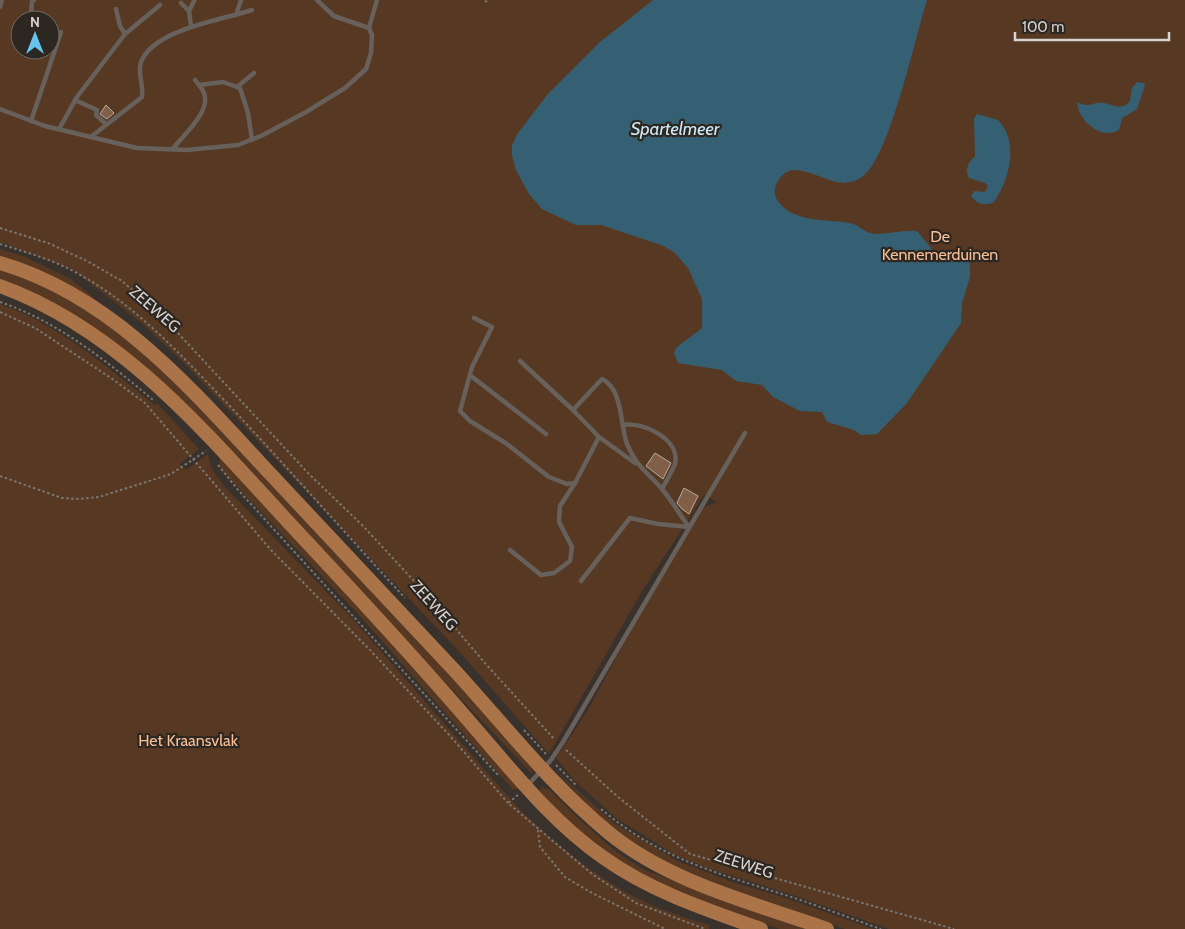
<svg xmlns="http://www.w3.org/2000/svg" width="1185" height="929" font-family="Cabin,sans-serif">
<rect width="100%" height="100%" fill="#38312c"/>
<g fill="#573923" fill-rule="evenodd">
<path d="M0 0H1185V929H889L787 893 710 869 673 854 616 818 575 781 556 758 587 712 695 511 717 502 704 495 641 593 549 754 456 648 181 360 143 324 72 269 0 242ZM20 20H50V50H20Z"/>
<polygon points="0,249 23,256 71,279 140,336 0,257"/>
<path d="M0 268C16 275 34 281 50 289 114 321 166 375 217 424L453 676 532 769 531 773 177 398 0 281Z"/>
<path d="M0 304C58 324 107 367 155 405L158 404 199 449 180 464 186 470 208 454C210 469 217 477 226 488L351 617 520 810C562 850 607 887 661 909 677 915 693 920 709 925V929H0Z"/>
<polygon points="221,456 305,544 520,788 513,790 359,615 221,470 219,457"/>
<polygon points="555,770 614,823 677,861 735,883 783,897 873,929 845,929 676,870 614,833"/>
<polygon points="541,787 549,789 578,818 614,850 643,869 727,902 810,929 780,929 679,895 608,858 539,794"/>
</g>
<g fill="#356073">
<path d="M653 0H927C915 37 890 156 863 176 840 194 818 170 794 170 782 170 771 187 776 198 789 223 827 219 849 223 860 224 864 234 876 234 890 234 903 230 917 231L930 247 938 263 959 255 970 263V277L962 303 961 323 907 403 877 434 861 435 854 430 827 422 822 412 800 411 773 397 762 385 736 381 722 370 678 363 674 353 676 348 702 328V299L688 268 674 252 661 245 601 225H576L542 209 529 194 516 170 512 155V145L518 133 547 95 600 42Z"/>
<path d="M1137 82 1144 83 1145 85 1137 109 1122 118 1119 130C1101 141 1078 120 1077 102 1090 109 1092 101 1104 103 1114 105 1121 111 1130 101L1132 88Z"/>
<path d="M977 114 998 120C1020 142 1009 182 993 203 983 205 978 205 971 196L974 191 985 192 988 186 985 183 969 178C964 169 969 162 975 156L974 119Z"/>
</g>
<g fill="#815e47" stroke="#b4aca6">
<polygon points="106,105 114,113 107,119 100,114"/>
<polygon points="655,453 671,463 663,479 646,466"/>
<polygon points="684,488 698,496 689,514 682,509 677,503"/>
</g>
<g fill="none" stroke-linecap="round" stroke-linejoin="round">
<g stroke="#7b7671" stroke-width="2" stroke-dasharray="2.5 2.5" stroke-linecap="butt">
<polyline points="485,2 488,0"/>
<polyline points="0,228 48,243 87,261 122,281 163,317 308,473 363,526 428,596 484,662 555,740"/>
<path d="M0 244C25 252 51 259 75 272 135 304 180 354 226 402 287 467 345 533 405 598"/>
<path d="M0 302C57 321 108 362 153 400"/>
<polyline points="0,312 35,328 111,378 145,403 271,550 369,649 451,737 508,803"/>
<polyline points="218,465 239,491 498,775"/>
<polyline points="0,476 62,498 79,499 99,497 171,474 206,451"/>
<polyline points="524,730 546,754"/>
<polyline points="566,750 618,797 690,854 954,929"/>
<polyline points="556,765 577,786"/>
<polyline points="518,795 508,803 592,874 636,903 705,929"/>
<path d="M601 809C659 858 714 872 785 895 817 905 849 918 881 929"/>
<polyline points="538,830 540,847 565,877 590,892 665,929"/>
</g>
<g stroke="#67605b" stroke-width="4.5">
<polyline points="317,0 334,16 369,28"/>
<polyline points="181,3 189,11 191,26"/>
<polyline points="0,7 2,0"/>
<polyline points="116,9 120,26 125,34"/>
<polyline points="189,11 194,1"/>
<polyline points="31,14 32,1 34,0"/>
<polyline points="236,15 241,0"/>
<polyline points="199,85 223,82 240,88 248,113 252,140"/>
<polyline points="237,87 254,73"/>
<polyline points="75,100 97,110 96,115 105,123"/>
<polyline points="0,109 45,126 137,148 187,150 238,145 261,136 306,112 345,88 366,69 371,53 372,35 369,28 377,0"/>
<polyline points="31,121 61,32"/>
<polyline points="59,129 77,97 125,34 160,5"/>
<path d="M92 136 142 97C144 86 137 72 141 62 154 29 222 20 252 10"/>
<path d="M173 149C182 136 212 111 204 93 202 88 198 84 195 80"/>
<polyline points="474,318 492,327 472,367 460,411 470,421 507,444 549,477 567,484 575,483 599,437"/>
<path d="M520 361 573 410 602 379C623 389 620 425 627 444 636 466 648 473 662 489 672 501 680 515 689 527L658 524 630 518 581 581"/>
<polyline points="471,376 546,434"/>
<polyline points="573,410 599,437 635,463"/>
<path d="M623 425C642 421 681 439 675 464 672 472 666 481 662 489"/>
<polyline points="510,550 541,575 554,573 570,561 572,547 559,522 560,506 575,483"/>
<polyline points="528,785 551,760 563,742 745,433"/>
</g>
<g stroke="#aa7348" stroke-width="14">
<path d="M0 263C110 295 188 385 263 466 327 535 392 603 456 672 506 727 552 786 609 833 670 883 754 903 827 929"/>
<path d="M0 286C120 329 207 434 291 525 349 587 407 649 462 713 506 763 549 820 604 858 650 891 707 910 761 929"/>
</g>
</g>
<g text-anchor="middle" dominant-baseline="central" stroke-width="4.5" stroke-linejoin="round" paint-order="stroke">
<g font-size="16" fill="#f9be95" stroke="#2d2722">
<text x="940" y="236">De<tspan x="940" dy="18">Kennemerduinen</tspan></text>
<text x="188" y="740">Het Kraansvlak</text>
</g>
<g font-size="16" fill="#d7d3d0" stroke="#2d2722">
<text transform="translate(155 309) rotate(41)">ZEEWEG</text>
<text transform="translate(434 605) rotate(48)">ZEEWEG</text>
<text transform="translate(744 864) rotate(18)">ZEEWEG</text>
</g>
<g font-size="18" font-style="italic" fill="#cde9f7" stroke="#2d2722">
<text x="675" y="129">Spartelmeer</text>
</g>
</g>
<g transform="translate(35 35)"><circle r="24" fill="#2d2722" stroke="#716c68"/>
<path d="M0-4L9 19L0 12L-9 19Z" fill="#66c4ef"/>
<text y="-8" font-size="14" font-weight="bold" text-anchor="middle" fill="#d7d3d0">N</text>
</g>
<path d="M1015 32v8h154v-8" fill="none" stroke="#d7d3d0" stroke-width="2.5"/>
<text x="1022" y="32" font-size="15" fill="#d7d3d0" stroke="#2d2722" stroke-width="4" paint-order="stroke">100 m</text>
</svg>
